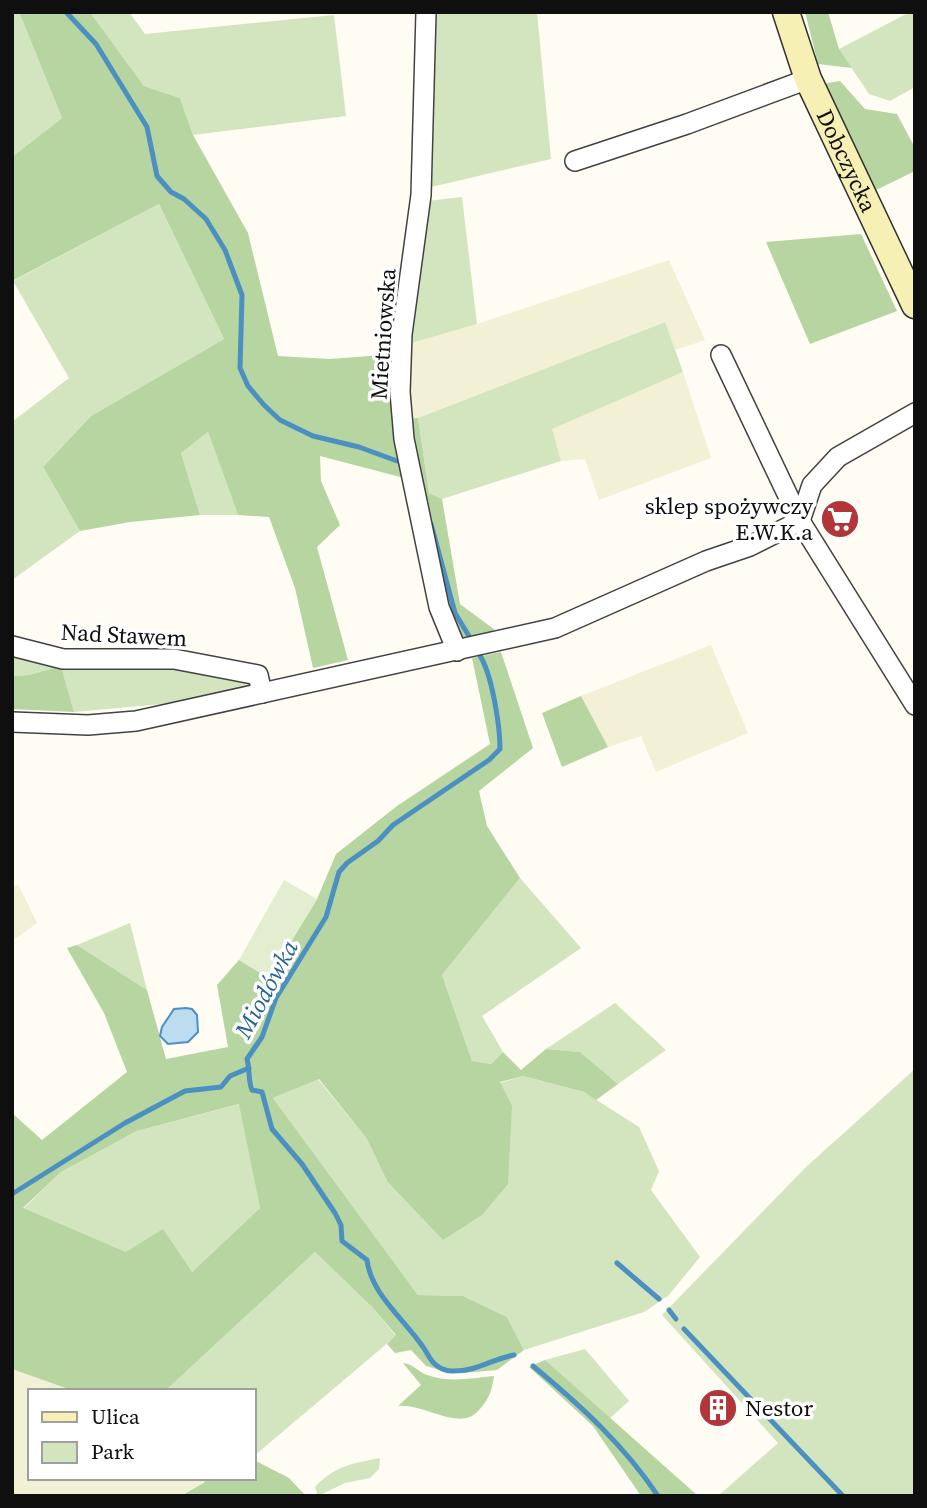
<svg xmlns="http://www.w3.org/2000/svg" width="927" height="1508" font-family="'Source Serif 4',serif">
<rect width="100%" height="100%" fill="#fefcf3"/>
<g fill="#f2f0d5">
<polygon points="669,260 705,340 675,350 664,322 418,418 408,419 408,344 477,324"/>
<polygon points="683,372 711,458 599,500 585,459 561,461 551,429"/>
<polygon points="711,645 748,733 656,772 641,736 608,747 581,696"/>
<polygon points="18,884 37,923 12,941 12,889"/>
<polygon points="12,1369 74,1391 30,1391 30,1478 201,1478 206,1481 181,1496 12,1496"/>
</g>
<g fill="#d3e5bf">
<polygon points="12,12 19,12 62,118 12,157"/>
<polygon points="90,12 129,12 145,34 334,15 346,116 193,135 180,98 144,86"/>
<polygon points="434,12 537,12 551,159 427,188"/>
<polygon points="910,12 915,12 915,87 890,101 869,94 839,49"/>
<polygon points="462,197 477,324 408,344 427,201"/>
<polygon points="159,204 224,339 91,416 43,467 80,531 12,580 12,422 69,378 13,281"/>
<polygon points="665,322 683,372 552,429 561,461 442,499 429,493 418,418"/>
<polygon points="208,432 238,515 200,515 181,453"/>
<polygon points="12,653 145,664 250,678 249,684 163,704 74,712 61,666 29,675 12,676"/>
<polygon points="520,878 581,948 482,1016 503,1052 491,1064 472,1061 442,975"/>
<polygon points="130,923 147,990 77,945"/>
<polygon points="615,1003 666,1050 618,1084 580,1052 546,1049"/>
<polygon points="915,1069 915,1496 718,1496 778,1443 662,1315 806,1167"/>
<polygon points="523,1076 584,1092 639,1127 659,1171 651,1190 700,1257 668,1296 644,1312 524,1350 507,1317 463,1296 418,1295 273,1098 318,1079 367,1139 387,1181 500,1083"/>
<polygon points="240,1104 260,1208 192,1272 126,1252 23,1209 61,1172 137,1131"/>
<polygon points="315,1252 373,1308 396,1336 254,1456 254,1391 171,1391 167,1388"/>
<polygon points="585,1349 629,1401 609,1419 545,1360"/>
<path d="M380 1458 379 1469 370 1478 345 1483 318 1496 315 1487C336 1465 351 1464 380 1458Z"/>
</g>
<g fill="#b7d5a0" fill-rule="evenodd">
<polygon points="19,12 90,12 144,86 180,98 193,135 248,233 278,356 330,359 395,354 404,478 320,456 321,481 340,525 317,547 348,660 313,668 295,588 269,517 238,515 208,432 181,453 200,515 130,522 80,531 43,467 91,416 224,339 159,204 12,281 12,157 62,118"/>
<polygon points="805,12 828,12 839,49 852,68 818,64"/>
<polygon points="840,81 865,109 897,114 915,148 915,171 872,192 822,84"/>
<polygon points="861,234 897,311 810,344 766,242"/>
<polygon points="418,418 429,493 442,499 460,604 495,630 460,643 448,623 408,419"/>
<path d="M501 652 533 748 479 791 487 826 520 878 442 975 472 1061 491 1064 503 1052 521 1070 546 1049 580 1052 618 1084 596 1100 584 1092 523 1076 500 1082 512 1106 508 1184 482 1215 443 1240 387 1181 367 1139 319 1079 273 1098 418 1295 463 1296 507 1317 524 1350 497 1370 464 1373 447 1372 426 1366 411 1350 395 1353 387 1344 396 1335 373 1308 315 1252 168 1388 170 1391H74L12 1369V1113L42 1140 127 1072 104 1013 67 948 77 945 147 990 166 1059 228 1047 217 985 239 960 269 978 317 899 336 854 397 806 490 744 472 658ZM239 1104 260 1208 192 1272 163 1229 126 1252 23 1208 61 1172 137 1131Z"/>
<polygon points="61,666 74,712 12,709 12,676 29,675"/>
<polygon points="581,696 608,747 562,767 542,713"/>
<polygon points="545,1360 698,1496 641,1496 593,1426 529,1367"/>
<path d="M403 1363C414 1364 418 1372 427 1375 449 1383 472 1378 494 1376 492 1390 489 1400 478 1411 459 1432 424 1403 398 1406L421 1385Z"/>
<polygon points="254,1460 289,1478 306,1496 181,1496 205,1482 201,1478 254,1478"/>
</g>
<polygon fill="#e3eed0" points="284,880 317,899 269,978 239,960"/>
<polygon fill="#bddcf0" stroke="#4b90c0" stroke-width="2" points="186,1008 192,1009 197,1015 198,1032 188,1042 168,1044 160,1036 162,1027 174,1009"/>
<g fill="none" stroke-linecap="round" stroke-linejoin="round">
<g stroke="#4b90c0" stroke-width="5">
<polyline points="66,12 96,44 147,127 157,176 171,192 184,199 206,219 225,250 242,295 240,368 248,386 264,405 280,420 313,436 359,447 397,461"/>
<polyline points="431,524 455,613 472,641"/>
<path d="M479 654C492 673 500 726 500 749L489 760 393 825 378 841 347 863 339 872 326 917 276 998 262 1037 247 1059C250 1069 248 1081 252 1090L262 1092 272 1129 302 1164 335 1213 341 1225 342 1241 367 1260C371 1294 405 1320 423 1347 427 1352 430 1361 436 1365 439 1368 446 1371 451 1371 477 1372 491 1359 514 1355"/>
<polyline points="12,1194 125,1123 185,1091 221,1087 230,1076 249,1068"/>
<polyline points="617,1263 659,1299"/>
<polyline points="669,1310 676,1319"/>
<polyline points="684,1329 843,1496"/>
<path d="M533 1366C580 1405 624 1445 658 1496"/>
</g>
<g stroke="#424242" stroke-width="22">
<g id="minor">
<polyline points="426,12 421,195 402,334 400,392 404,439 439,607 457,651"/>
<polyline points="575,161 687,124 808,79"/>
<polyline points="721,355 800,521 915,705"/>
<polyline points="12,646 63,659 174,659 258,675 262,693"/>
<polyline points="12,722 88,725 136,721 555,628 706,561 750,546 800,521 812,485 838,457 915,413"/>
</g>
</g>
<g stroke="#313131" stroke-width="29">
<g id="secondary">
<path id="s1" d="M786 12 808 79 915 305"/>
</g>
</g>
<use href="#minor" stroke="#fff" stroke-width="19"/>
<use href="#secondary" stroke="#f7f0b5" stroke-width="26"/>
</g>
<defs>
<g id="supermarket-disc" transform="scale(2.0125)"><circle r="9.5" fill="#b2353a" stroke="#fff"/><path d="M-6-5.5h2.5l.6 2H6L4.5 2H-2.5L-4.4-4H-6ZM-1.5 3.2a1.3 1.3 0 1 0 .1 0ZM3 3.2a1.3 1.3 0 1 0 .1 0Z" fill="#fff"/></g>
<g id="building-disc" transform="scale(2.0125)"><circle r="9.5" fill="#b2353a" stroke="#fff"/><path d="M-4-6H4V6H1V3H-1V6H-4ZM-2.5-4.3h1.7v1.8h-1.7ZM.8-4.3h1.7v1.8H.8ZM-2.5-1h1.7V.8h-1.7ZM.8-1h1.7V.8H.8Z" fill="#fff"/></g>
</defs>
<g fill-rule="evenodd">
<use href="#supermarket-disc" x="840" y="519"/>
<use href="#building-disc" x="718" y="1408"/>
</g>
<g text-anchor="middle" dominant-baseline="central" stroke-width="7" stroke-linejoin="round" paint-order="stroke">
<g font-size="23" fill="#0f0f0f" stroke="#fff">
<text stroke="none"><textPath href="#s1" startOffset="161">Dobczycka</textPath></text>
<text transform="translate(383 334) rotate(-86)">Mietniowska</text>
<text transform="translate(124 635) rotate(3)">Nad Stawem</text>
</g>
<g font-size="23" fill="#0f0f0f" stroke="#fff" text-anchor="end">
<text x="813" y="506">sklep spożywczy<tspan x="813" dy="26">E.W.K.a</tspan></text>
<text x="745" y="1408" text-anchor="start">Nestor</text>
</g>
<g font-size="24" font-style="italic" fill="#256395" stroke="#fff">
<text transform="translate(266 989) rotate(-62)">Miodówka</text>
</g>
</g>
<rect width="927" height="1508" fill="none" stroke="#0f0f0f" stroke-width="28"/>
<rect x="28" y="1389" width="228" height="91" fill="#ffffff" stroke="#9f9f9f" stroke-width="2"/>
<rect x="42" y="1412" width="35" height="10" fill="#f7f0b5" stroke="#9f9f9f" stroke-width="2"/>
<text x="91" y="1424" font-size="21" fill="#0f0f0f">Ulica</text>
<rect x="42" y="1442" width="35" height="21" fill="#d3e5bf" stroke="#9f9f9f" stroke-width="2"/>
<text x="91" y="1459" font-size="21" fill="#0f0f0f">Park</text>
</svg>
